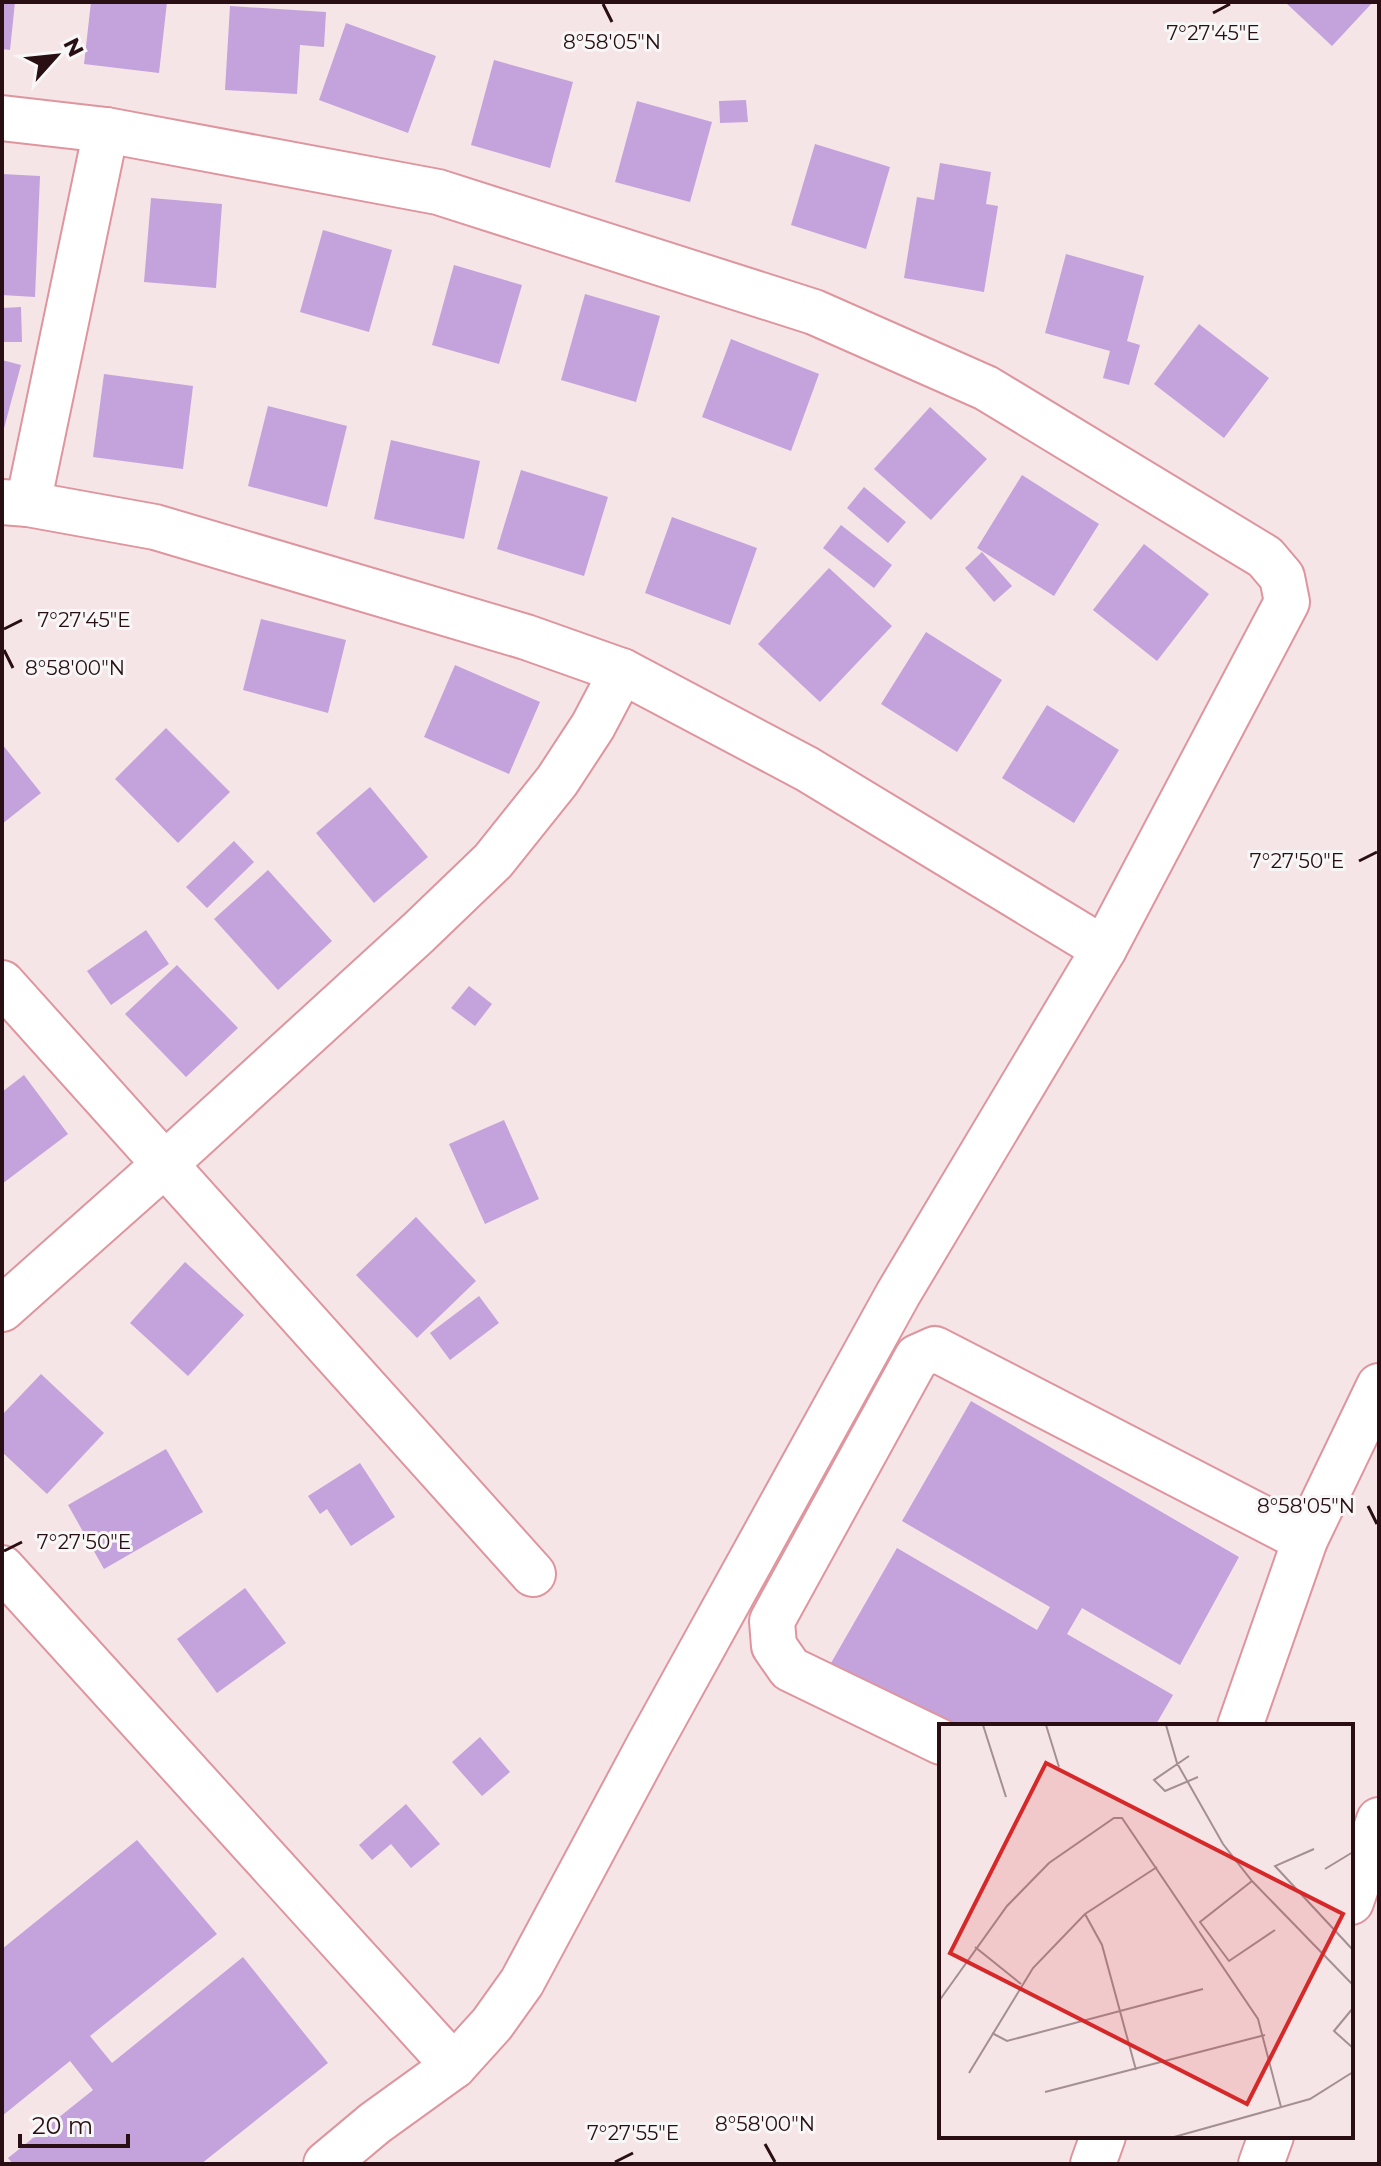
<svg xmlns="http://www.w3.org/2000/svg" width="1381" height="2166" font-family="Montserrat,sans-serif">
<rect width="100%" height="100%" fill="#f6e5e7"/>
<g fill="#c4a2dc">
<polygon points="2,2 15,2 10,50 2,49"/>
<polygon points="91,2 167,2 159,73 84,64"/>
<polygon points="1285,2 1373,2 1332,46"/>
<polygon points="230,6 326,12 324,47 300,45 297,94 225,90"/>
<polygon points="346,23 436,56 408,133 319,100"/>
<polygon points="494,60 573,82 550,168 471,145"/>
<polygon points="746,100 748,122 720,123 719,101"/>
<polygon points="637,101 712,122 690,202 615,182"/>
<polygon points="815,144 890,167 866,249 791,225"/>
<polygon points="940,163 991,172 986,204 998,206 984,292 904,278 917,197 934,200"/>
<polygon points="2,174 40,176 35,297 2,295"/>
<polygon points="151,198 222,204 216,288 144,282"/>
<polygon points="323,230 392,250 369,332 300,312"/>
<polygon points="1066,254 1144,276 1127,341 1140,345 1129,385 1103,378 1110,351 1045,333"/>
<polygon points="454,265 522,285 499,364 432,345"/>
<polygon points="585,294 660,316 636,402 561,380"/>
<polygon points="21,307 22,342 2,342 2,308"/>
<polygon points="1199,324 1269,378 1224,438 1154,384"/>
<polygon points="731,339 819,374 791,451 702,417"/>
<polygon points="2,360 21,365 3,432 2,432"/>
<polygon points="104,374 193,386 183,469 93,457"/>
<polygon points="268,406 347,426 327,507 248,486"/>
<polygon points="930,407 987,459 931,520 874,469"/>
<polygon points="391,440 480,461 464,539 374,519"/>
<polygon points="521,470 608,497 584,576 497,549"/>
<polygon points="1022,475 1099,524 1054,596 977,548"/>
<polygon points="864,487 906,522 888,543 847,508"/>
<polygon points="672,517 757,548 730,625 645,593"/>
<polygon points="841,525 892,565 874,588 823,548"/>
<polygon points="1144,544 1209,594 1157,661 1093,610"/>
<polygon points="982,552 1012,586 994,602 965,568"/>
<polygon points="829,568 892,626 820,702 758,644"/>
<polygon points="261,619 346,640 328,713 243,690"/>
<polygon points="926,632 1002,680 957,752 881,704"/>
<polygon points="455,665 540,702 509,774 424,737"/>
<polygon points="1047,705 1119,750 1074,823 1002,778"/>
<polygon points="166,728 230,792 178,843 115,779"/>
<polygon points="2,744 41,793 2,824"/>
<polygon points="370,787 428,857 374,903 316,833"/>
<polygon points="234,841 254,862 207,908 186,887"/>
<polygon points="268,870 332,941 278,990 214,919"/>
<polygon points="146,930 169,964 111,1005 87,971"/>
<polygon points="177,965 238,1028 186,1077 125,1014"/>
<polygon points="469,986 492,1004 475,1026 451,1008"/>
<polygon points="24,1075 68,1134 2,1184 2,1092"/>
<polygon points="504,1120 539,1199 485,1224 449,1144"/>
<polygon points="416,1217 476,1281 417,1338 356,1275"/>
<polygon points="185,1262 244,1315 188,1376 130,1323"/>
<polygon points="479,1296 499,1323 450,1360 430,1333"/>
<polygon points="41,1374 104,1433 47,1494 2,1452 2,1415"/>
<polygon points="971,1401 1239,1557 1180,1665 1082,1608 1067,1634 1173,1695 1155,1726 941,1727 831,1663 897,1548 1037,1630 1050,1607 902,1521"/>
<polygon points="166,1449 203,1512 104,1569 68,1505"/>
<polygon points="360,1463 395,1517 351,1546 327,1509 320,1514 308,1496"/>
<polygon points="245,1588 286,1643 217,1693 177,1639"/>
<polygon points="480,1737 510,1772 482,1796 452,1762"/>
<polygon points="406,1804 440,1844 411,1868 391,1844 372,1860 359,1845"/>
<polygon points="137,1840 217,1934 90,2036 112,2063 243,1957 328,2063 201,2164 13,2164 8,2158 93,2090 70,2061 2,2116 2,1949"/>
</g>
<g fill="none" stroke-linecap="round" stroke-linejoin="round">
<g stroke="#df959e" stroke-width="48">
<g id="minor">
<polyline points="2,118 106,130 438,192 814,312 986,388 1265,557 1282,577 1287,602 1104,949 898,1294 650,1743 522,1982 492,2024 454,2066 375,2123 326,2164"/>
<polyline points="2,502 28,504 155,527 526,637 622,671 807,769 1104,949"/>
<polyline points="28,504 106,130"/>
<polyline points="2,983 533,1574"/>
<polyline points="2,1309 164,1165 418,933 493,861 557,781 593,726 622,671"/>
<polyline points="2,1568 454,2066"/>
<polyline points="1240,1726 1305,1540 1379,1386"/>
<polyline points="941,1742 790,1669 774,1646 772,1621 917,1357 935,1349 1305,1540"/>
<polyline points="1351,1902 1379,1820"/>
<polyline points="1093,2164 1103,2136"/>
<polyline points="1261,2164 1271,2136"/>
</g>
</g>
<use href="#minor" stroke="#fff" stroke-width="44"/>
</g>
<path fill="none" stroke="#290e13" stroke-width="3" d="M603 4 612 22M1213 13 1230 4M4 629 22 620M4 650 13 668M1359 861 1377 852M1368 1506 1377 1524M4 1551 22 1542M765 2144 775 2162M615 2162 633 2153"/>
<g transform="translate(939 1724)">
<rect width="414" height="414" fill="#f6e5e7"/>
<path fill="none" stroke="#a48f92" stroke-width="2" d="M44 1 67 73M107 1 120 43M227 1 238 39 284 120 313 157 414 261M250 32 215 56 226 67 259 53M375 125 336 142 414 226M386 145 414 128M313 157 261 198 290 237 336 206M146 190 163 221 197 346M36 223 82 260M0 277 68 182 110 139 175 94H183L319 295 342 383M414 284 395 307 414 324M53 309 68 317 264 265M30 349 94 244 146 190 218 143M106 368 326 311M235 413 371 375 414 348"/>
<path fill="#d62828" fill-opacity="0.15" stroke="#d62828" stroke-width="4" d="M107 39 404 190 308 380 11 229Z"/>
<rect width="414" height="414" fill="none" stroke="#290e13" stroke-width="4"/>
</g>
<g font-size="20" text-anchor="middle" fill="#290e13" stroke="#f7f7f7" stroke-width="6" stroke-linejoin="round" paint-order="stroke">
<text x="1213" y="40">7°27'45"E</text>
<text x="612" y="49">8°58'05"N</text>
<text x="84" y="627">7°27'45"E</text>
<text x="75" y="675">8°58'00"N</text>
<text x="1297" y="868">7°27'50"E</text>
<text x="1306" y="1513">8°58'05"N</text>
<text x="84" y="1549">7°27'50"E</text>
<text x="765" y="2131">8°58'00"N</text>
<text x="633" y="2140">7°27'55"E</text>
</g>
<rect width="1381" height="2166" fill="none" stroke="#290e13" stroke-width="8"/>
<g transform="translate(56 56) rotate(63)" stroke="#f7f7f7" stroke-width="6" paint-order="stroke">
<path d="M0-6L14 30L0 20L-14 30Z" fill="#290e13"/>
<text y="-12" font-size="22" font-weight="bold" text-anchor="middle" fill="#290e13">N</text>
</g>
<path d="M20 2134v12h108v-12" fill="none" stroke="#290e13" stroke-width="4"/>
<text x="32" y="2134" font-size="24" fill="#290e13" stroke="#f7f7f7" stroke-width="6" paint-order="stroke">20 m</text>
</svg>
